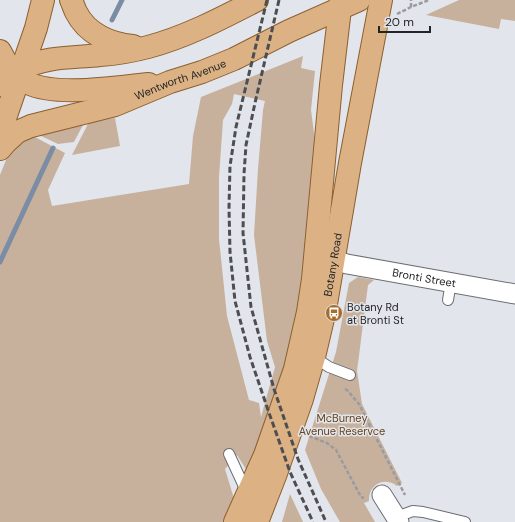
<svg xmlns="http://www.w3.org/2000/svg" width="515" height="522" font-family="'DM Sans',sans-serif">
<rect width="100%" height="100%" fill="#e2e5eb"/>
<g fill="#c7b19d" fill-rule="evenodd">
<polygon points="459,0 515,0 515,21 501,19 499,29 426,15"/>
<path d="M303 56 301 68 315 71 311 110 317 156 295 345 249 474 237 455 225 469 235 502 226 522H0V175L6 160 18 144 26 137 33 136 65 153 48 190 52 206 189 184 193 136 201 97ZM234 94 265 101 263 110 258 169 254 235 267 341 275 367 261 417 259 403 249 400 227 316 219 239V177L223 120 232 104Z"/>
<polygon points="115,118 120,146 72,155 89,122"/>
<polygon points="84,123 74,142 58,144 37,134"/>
<path d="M358 277 374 280 368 285 357 371 362 404 402 483 397 486C384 476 368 485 369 501L364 503 375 522H340L321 489 305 450 336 352 349 283Z"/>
<polygon points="290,494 303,522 282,522"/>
</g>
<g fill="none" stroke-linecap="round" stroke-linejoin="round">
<g stroke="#7b8ca5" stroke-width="5">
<polyline points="112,20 122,0"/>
<polyline points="0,262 53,148"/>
</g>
<g stroke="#6b6e73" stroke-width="12">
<g id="lane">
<polyline points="448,300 451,282"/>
<polyline points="314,357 329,367 350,375"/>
<polyline points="229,454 247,493"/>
<polyline points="396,517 413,511 423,512 465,522"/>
</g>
</g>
<g stroke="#6b6e73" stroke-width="21">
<g id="street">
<path id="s1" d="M334 260 347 264 515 294"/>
<polyline points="382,495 399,522"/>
</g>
</g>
<g stroke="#8c5f2e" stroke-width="24">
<g id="primary">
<path d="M71 0C73 4 74 8 76 12 87 34 110 44 133 46"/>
<path d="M0 51C6 64 15 76 28 83 57 97 116 87 149 84"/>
<path d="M0 85C7 80 14 73 22 69 46 56 73 58 100 55 114 54 133 51 148 47 186 37 222 18 257 0"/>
<polyline points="0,133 36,28 43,0"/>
<path id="s2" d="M0 149 6 142 17 132 31 126 115 105 170 82 202 72 234 59 289 31 359 0"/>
<polyline points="235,522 265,455 295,369 308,312 313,279 331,85 341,0"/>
<path id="s3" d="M257 522 275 476 302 399 314 357 325 310 350 163 381 0"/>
</g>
</g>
<g stroke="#999b9f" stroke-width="2.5" stroke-dasharray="4 2" stroke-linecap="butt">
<polyline points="411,7 411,0"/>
<polyline points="397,14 411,7 429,0"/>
<polyline points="345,389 347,390 359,404 405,495"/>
<polyline points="309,436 327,443 336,450 361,497 364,498"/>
</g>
<use href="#lane" stroke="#fff" stroke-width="10"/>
<use href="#street" stroke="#fff" stroke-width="19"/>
<use href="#primary" stroke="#dcb284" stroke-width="22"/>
<g stroke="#4d4e51" stroke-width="3" stroke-dasharray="6 3" stroke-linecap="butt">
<polyline points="267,0 236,127 230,166 229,208 230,252 235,301 250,357 268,410 290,472 313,522"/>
<polyline points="279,0 255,103 246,145 244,174 243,233 251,307 274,389 298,459 326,522"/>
</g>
</g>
<defs>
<g id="bus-disc" transform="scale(0.9)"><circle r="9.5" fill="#a76d2d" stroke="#e2e5eb"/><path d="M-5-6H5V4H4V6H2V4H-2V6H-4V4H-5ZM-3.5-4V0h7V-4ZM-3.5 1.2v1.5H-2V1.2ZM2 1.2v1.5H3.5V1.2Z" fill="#fff"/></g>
</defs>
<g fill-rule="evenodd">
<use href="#bus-disc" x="334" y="313"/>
</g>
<g text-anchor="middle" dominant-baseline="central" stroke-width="3" stroke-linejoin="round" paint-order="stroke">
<g font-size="11" fill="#232426" stroke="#e2e5eb">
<text stroke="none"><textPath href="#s2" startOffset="196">Wentworth Avenue</textPath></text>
<text stroke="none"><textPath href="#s3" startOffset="269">Botany Road</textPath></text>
<text stroke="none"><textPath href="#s1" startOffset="92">Bronti Street</textPath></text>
</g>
<g font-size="11" fill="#232426" stroke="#e2e5eb" text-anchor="start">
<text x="347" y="307">Botany Rd<tspan x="347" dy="13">at Bronti St</tspan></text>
</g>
<g font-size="11" fill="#67431c" stroke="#e2e5eb">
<text x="342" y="418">McBurney<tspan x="342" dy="13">Avenue Reservce</tspan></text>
</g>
</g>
<path d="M379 26v6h51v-6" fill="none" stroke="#232426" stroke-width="2"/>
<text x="385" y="26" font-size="12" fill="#232426" stroke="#e2e5eb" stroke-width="3" paint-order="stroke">20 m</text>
</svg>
